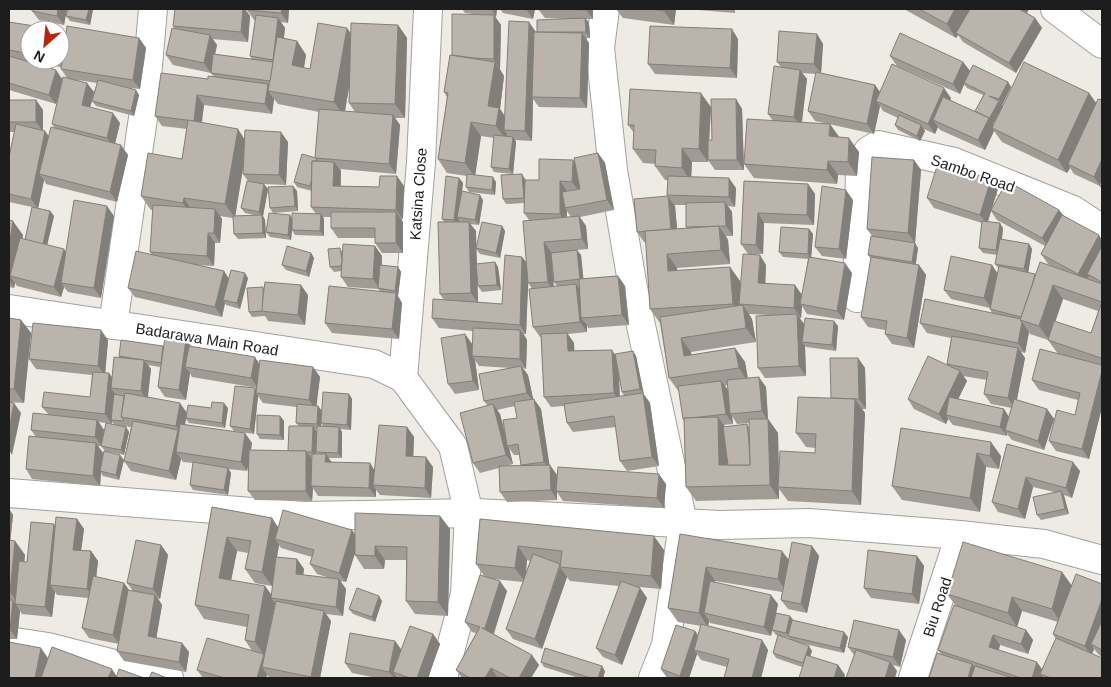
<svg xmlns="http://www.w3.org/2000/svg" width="1111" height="687" font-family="Arial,sans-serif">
<rect width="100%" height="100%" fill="#edebe4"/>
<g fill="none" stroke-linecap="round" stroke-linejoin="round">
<g stroke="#a1a1a1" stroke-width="30">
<g id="minor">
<polyline points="605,9 600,48 613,170 633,288 683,523 666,645 653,678"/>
<polyline points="1055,9 1102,44"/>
<polyline points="857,298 860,172 868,151 878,145 954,162 1073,210 1102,229"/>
<polyline points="9,309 374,364 403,378 453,446 469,514 465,594 443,678"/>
<polyline points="113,325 144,111 153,9"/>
<polyline points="403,378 421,162 428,9"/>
<polyline points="9,493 303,516 476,513 720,525 809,523 960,535 1044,544 1102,560"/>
<polyline points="9,641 48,647 169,678"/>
<polyline points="913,678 960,535"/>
</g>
</g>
<use href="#minor" stroke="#fff" stroke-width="28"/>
</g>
<g fill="#a09b95" fill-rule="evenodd">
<polygon points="32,9 67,9 64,25 39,20 32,11"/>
<polygon points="93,9 90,25 70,21 66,16"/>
<path d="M175 9H245L250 16 248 42 212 39 217 45 215 54 252 59 250 56 255 20H254L247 10 289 9 288 23 281 22 285 28 284 38 297 41 306 55 304 68 310 69 351 33 398 25 407 38 405 118H395L400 125 396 174 340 169 341 171V186L379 187 404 186 403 219H401L403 222V253H382L375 243V238H338L331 228V217H323L324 219V236L295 235 292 230 291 240 270 237 266 232 290 215 292 219 316 214 311 207 312 191 297 187 294 182 315 158 319 112 278 104 274 99 272 114 204 105 202 123 244 139 288 142 286 185 263 184 268 189 263 216 265 220 266 238 238 239 234 234 233 218 220 216 222 219 220 243H215L214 266 196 265 224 271 229 279 248 278 240 309 226 305 225 303 222 317 135 297 128 288 152 255 150 252 153 210H151L141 196 182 159 187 129 162 126 155 116 208 79 214 77 211 73 173 65 166 55 175 29 173 26ZM349 87V103L355 112 345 111ZM243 167V174L248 181 241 208 245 213 254 215 235 216Z"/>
<polygon points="462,9 497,9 496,17 495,17 501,25 500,69 504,76 500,109 505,117 536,32 566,19 545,18 538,9 593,9 593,19 586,19 589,23 590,38 585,38 589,43 587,108 539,107 533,99 532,141 515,140 516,142 513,174 494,172 491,167 494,138 481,136 475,175 496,182 495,195 469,192 466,187 467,176 447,173 438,159 447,97 444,92 452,55 481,15 465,13"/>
<polygon points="500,9 535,9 533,19 503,13"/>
<polygon points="616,9 676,9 674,25 623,18"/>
<polygon points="686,9 735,9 735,13"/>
<polygon points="904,9 1029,9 1027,13 1035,18 1042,28 1016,73 963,42 958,35 956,38"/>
<path d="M9 22 30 30V60H60L65 37 139 38 146 48 140 89 129 88 139 95 134 116 96 106 92 101 90 108 120 123 115 144 128 155 117 202 46 184 44 180 38 208 50 211 54 216 47 245 66 252 114 216 101 298 68 292 64 287 61 297 17 286 15 283 14 288 9 287V220L23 235 22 239 25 240 32 207 9 202V157L14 132H9V100H36L43 110V130L49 136 55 128 52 124 59 93 56 104 9 90ZM32 63 61 67V69L67 78 63 79ZM78 80 97 83 94 92Z"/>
<path d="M817 34 823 44 821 73 875 85 880 92 951 98 950 100 976 112 983 95 967 88 964 84 960 94 897 66 890 56 963 62 970 71 1008 82 1011 87 1002 105 1001 104 1003 106 1089 93 1096 103 1102 100V190L1100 186 1074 174 1070 168 1067 173 1002 142 994 131 985 150 940 130 938 127 935 134 924 129 925 131 920 141 898 130 895 125 898 118 883 111 880 106 874 134 815 121 808 111 816 74 802 73 807 79 802 123 839 137 859 152 857 176 838 175 837 184 754 178 744 164 773 121 768 114 781 67 777 62ZM1002 108 994 125 993 124Z"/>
<polygon points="738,39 737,78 655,74 648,64"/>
<path d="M736 99 742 109 744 170H715L708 160V162H692L691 177 736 188 735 207 728 206 732 212 733 236H726L728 240 730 264 677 268V271L730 267 740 281 741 285 766 265 765 283 802 294 808 259 783 257 779 252 809 229 813 234 811 257 852 273 844 320 807 314 802 306 801 318H799L804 324V327L838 326 836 351 806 347 805 346 806 376 765 378 758 368 769 315 749 314 752 319 756 342 691 352V355L735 348 745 362 748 378 766 387 768 419 778 433 779 471 815 453 816 448 806 447 796 433 831 398 858 358 865 368 866 409H862L865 413 861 505 788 501 779 489V499L696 501 686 487 684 422 683 419 679 392 669 378 660 323 650 309 646 242H644L637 232 675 206 677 229 687 228 686 227V205H674L667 195 668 180H665L655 166 656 164 643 163 633 149 634 133 628 125 711 107ZM711 107 712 140H709ZM728 385V390L725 386ZM732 416 737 424 749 423V427L747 424 725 427 724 425 733 424Z"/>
<path d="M598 153 605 163 614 210 580 217 586 226 588 249 577 250 581 255 583 279 618 276 625 286 629 325 588 328 587 325V332L568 334 574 343V351L612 350 615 355 633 351 636 356 643 394 650 403 659 466 627 471 620 461 616 427 573 432 567 423 564 406 551 407 544 397 541 337H540L533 327 532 289 528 282 526 334H524L527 340 526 369 523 368 528 375 533 399 541 409 549 465 557 475V479L666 484 664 508 563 501 557 492V500L507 502 500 492 499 468 480 473 473 463 488 406 484 401 510 368 479 366 475 360 479 390 455 394 448 384 465 334 472 344 473 346V331L439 328 432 318 444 300 440 294 444 222 442 219 459 178 463 183 462 191 483 200 479 225 470 224 476 231V248L502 226 505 231 500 258 480 254 476 249 477 264 495 262 498 267 501 290 482 292 478 286 477 269 478 302 502 304 522 257 527 263 529 220 524 213V203L506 204 503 199 525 179 526 180H539ZM567 211 571 217H567ZM552 260 554 282 557 286 554 287ZM619 377 622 392 624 396H620ZM515 406 517 418 505 433 500 414 497 410ZM509 448 514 455H519L521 466H506L513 464Z"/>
<polygon points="914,160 921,170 915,243 912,243 918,248 916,264 919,265 926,275 914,348 892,344 885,334 885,330 868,327 861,317 871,259 868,255 872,236 867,229"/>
<path d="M991 179 998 189 992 207 1059 210 1063 215 1102 240V407L1089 459 1056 451 1049 441 1075 415 1078 400 1039 390 1032 380 1058 354 1048 340 1030 334 1029 332 1025 353 1021 352 1025 358 1017 400 1047 409 1054 419 1044 450 1012 440 1007 434V436L953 425 948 419 946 424 914 409 908 399 947 365 951 338 927 333 920 323 992 313 990 309V308L951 299 944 290 992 265 998 274 999 269 995 264 997 255 983 253 979 248 982 223 934 208 927 198ZM991 211 997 220 1045 246 1041 254 1048 264 1053 267 1036 276 1035 274 1028 273 1032 249 1029 244 1002 239 1003 228 988 222ZM1063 299 1098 311 1091 333 1055 322ZM963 376 987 380 984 394 991 404 1012 408 1009 417 1004 409 958 399 967 381Z"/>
<polygon points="744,181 808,184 815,194 814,225 764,223 763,254 748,254 741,244"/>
<polygon points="297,191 298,211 273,213 270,208"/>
<polygon points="853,200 846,259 822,256 815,247"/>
<polygon points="375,246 382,256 382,265 398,267 401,272 398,296 402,303 399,339 332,333 325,323 380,291 378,289 348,287 341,277 341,271 334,272 330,267 342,250"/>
<polygon points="311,253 314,258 309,277 286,270 282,265"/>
<polygon points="263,287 264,289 308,295 305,325 268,321 265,316 252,317 249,312"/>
<polygon points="9,318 21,320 31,333 24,403 9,402"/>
<path d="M186 339 190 346 260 365 313 367 320 377 316 405 318 406 322 411 321 426H323L321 423 349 394 352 399 351 430 340 429 342 432V458H328L331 462 370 463 374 470 407 427 414 437 413 456 433 467 431 498 380 495 376 490V497L318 496 313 488 312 501 255 500 248 491 249 463 247 471 228 469 231 473 228 495 193 490 190 485 193 463 183 462 181 459 176 480 131 471 124 461 131 427H128L127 425V427L115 425 126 427 129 432 124 455 105 451 101 446H98L103 453V458L124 460 119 480 103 476 101 473 100 486 32 479 26 469 36 437 31 430 48 414 42 407 90 397 92 375 36 369 29 359 108 340 105 373 112 377 119 357V356L163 346ZM148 365 160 367 158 387 165 397 186 400 190 373 192 377 257 388 256 390 230 426 234 431 254 434 258 396 263 403 297 407 296 423 299 426 288 451 251 450 252 443 185 424 186 419 189 423 225 428 228 408H211L187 412 148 397 151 369ZM99 422 112 424V422L115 425 103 435 104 430ZM315 429H317L316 452 318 454H316L317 432Z"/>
<polygon points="280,416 284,421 284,440 260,439 257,434"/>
<polygon points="901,428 1001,456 999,469 986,467 980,512 902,500 892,486"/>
<polygon points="1007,444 1080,471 1072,498 1064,495 1069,514 1041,520 1037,515 1054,492 1033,487 1025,519 998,512 992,502"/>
<path d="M212 507 272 518 278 527 355 535 440 516 450 529 448 616 415 614 406 601V560H385L384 569H364L355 555V553L346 582 340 581 346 589 343 616 326 614 331 621 320 678H276L269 677 267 675 266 678H203L197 670 252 651 245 640 247 627 204 619 195 605ZM279 545 281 548 312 557 310 564 317 574 333 579 303 575 304 569 297 559 277 557ZM237 551 248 553 245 569 255 583 272 586 275 568 272 595 231 580ZM275 603V604L270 628Z"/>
<polygon points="9,509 13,515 10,541 15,541 25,555 24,562 27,562 55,527 77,519 84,529 81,550 91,551 98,561 96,577 124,583 129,590 133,591 127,583 161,545 168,555 160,599 158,598 162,605 156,638 182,643 189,652 186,672 124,661 117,651 119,644 89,638 82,628 88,598 57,595 55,592 52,617 22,614 20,611 17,639 9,639"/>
<path d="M480 519 664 550 661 589 639 587 640 588 647 598 622 665 603 657 596 648 619 586 570 581 567 577 542 649 513 639 506 629 523 582 494 579 507 591 494 634 539 665 531 678H462L456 670 476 633 472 632 465 622 484 576 476 564ZM527 560 530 561 526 573Z"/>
<polygon points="680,534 789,560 812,546 819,556 807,613 788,609 781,600 782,592 715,581 715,582 778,604 776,613 793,620 848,637 844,653 800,643 812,651 810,657 838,665 845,675 802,667 776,658 773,653 790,640 789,638 776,635 772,630 771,636 710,623 709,621 708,626 762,640 768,650 761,678 724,678 727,667 701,660 697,654 689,678 667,678 661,669 695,631 698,636 701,626 678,622 668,608"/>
<polygon points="917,556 924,566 919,604 871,598 864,588"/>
<path d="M1062 572 1072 586 1102 584V657L1098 654 1094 649 1092 654 1102 678H1044L1043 677 1042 678H929L941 654 938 650 956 606 947 594ZM1022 611 1058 622 1053 634 1056 639 1042 670 999 650 1000 645 1028 654 1033 640 1026 630 1005 623 1017 627Z"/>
<polygon points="382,601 375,622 353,614 349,609"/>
<polygon points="433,634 440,644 428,678 377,678 352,673 345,663 395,641 401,649"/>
<polygon points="906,640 900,667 893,665 897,671 854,655 848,647"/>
<polygon points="541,662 605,671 603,678 579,678 544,667"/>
</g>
<g fill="#827e79">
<polygon points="58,9 67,9 64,25 57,16"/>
<polygon points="89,9 93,9 90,25 86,20"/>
<polygon points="243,9 245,9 250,16 248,42 241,32"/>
<polygon points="282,9 289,9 288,23 281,13"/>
<polygon points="491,9 497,9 496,17"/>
<polygon points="526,9 535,9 533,19"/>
<polygon points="586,9 593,9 593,19 586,10"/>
<polygon points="665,9 676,9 674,25 664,11"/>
<polygon points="955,9 972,9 956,33 958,35 956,38 947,24"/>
<polygon points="1018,9 1029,9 1024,18"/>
<polygon points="494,15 501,25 500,69 494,59"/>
<polygon points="278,18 285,28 280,69 273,60"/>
<polygon points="585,18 589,23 590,38 586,32"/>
<polygon points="1035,18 1042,28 1016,73 1009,63"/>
<polygon points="529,22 536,32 533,97 532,97 533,99 532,141 525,131"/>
<polygon points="398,25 407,38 405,118 395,104"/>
<polygon points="347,28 357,42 344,116 334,102"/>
<polygon points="732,29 738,39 737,78 730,68"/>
<polygon points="61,30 68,40 64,68 58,60 60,60 60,36"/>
<polygon points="582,33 589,43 587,108 580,98"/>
<polygon points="817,34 823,44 821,74 814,64"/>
<polygon points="210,35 217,45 211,73 204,63"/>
<polygon points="139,38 146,48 140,89 133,80"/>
<polygon points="297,41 306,55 302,79 292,65"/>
<polygon points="495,62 504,76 500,109 509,122 504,130 507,134 506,140 496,126 488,106"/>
<polygon points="963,62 970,71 960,94 953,84"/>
<polygon points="56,70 63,80 56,104 49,95"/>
<polygon points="800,70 807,79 801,127 794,117"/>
<polygon points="1008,82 1011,87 1002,105 999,99"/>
<polygon points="87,83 94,92 88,115 82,105"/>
<polygon points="268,84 273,91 268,91 274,99 272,114 265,104"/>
<polygon points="875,85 882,95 876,101 880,106 874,134 867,124"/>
<polygon points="944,88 951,98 940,123 933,120 938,127 935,134 928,124"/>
<polygon points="136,90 139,95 134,116 131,111"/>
<polygon points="701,93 711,107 708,162 699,149"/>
<polygon points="1089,93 1099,107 1068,164 1070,168 1067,173 1058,160"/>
<polygon points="197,95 204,105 200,131 194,121"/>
<polygon points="736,99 742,109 744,170 737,160"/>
<polygon points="36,100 43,110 43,132 36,122"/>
<polygon points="999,101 1003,106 993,124 995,128 992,128 994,131 985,150 978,140 989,118"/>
<polygon points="113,113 120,123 114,147 107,138"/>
<polygon points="393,115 400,125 396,174 389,164"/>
<polygon points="471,122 481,136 475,177 465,163"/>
<polygon points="830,124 840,138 829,136"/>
<polygon points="921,125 925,131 920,141 917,136"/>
<polygon points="238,129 247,143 235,218 225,204"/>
<polygon points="45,131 52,141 39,174 44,180 38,209 31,199"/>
<polygon points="281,132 288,142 286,185 279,175"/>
<polygon points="513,137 516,142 513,174 509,169"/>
<polygon points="849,138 859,152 857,176 848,162"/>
<polygon points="121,145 128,155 117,202 110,192"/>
<polygon points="682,148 692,162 691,181 682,168"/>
<polygon points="598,153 605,163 614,210 607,200"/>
<polygon points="1102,159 1102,183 1101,187 1094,177"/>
<polygon points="573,160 580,170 579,191 572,182"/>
<polygon points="914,160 921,170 915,243 908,233"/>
<polygon points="828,161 838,175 837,184 827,170"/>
<polygon points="334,162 341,171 340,196 333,186"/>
<polygon points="522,174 525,179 528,203 524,198"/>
<polygon points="397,176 404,186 403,219 396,210"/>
<polygon points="493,177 496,182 495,195 492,190"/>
<polygon points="459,178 463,183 459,217 457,217 459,219 458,226 454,220"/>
<polygon points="729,178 736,188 735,207 729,197"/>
<polygon points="991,179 998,189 987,224 980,215"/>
<polygon points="560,181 567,191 565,208 567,211 566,224 560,214"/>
<polygon points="264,184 268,189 263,216 265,220 266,238 263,233 262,216 259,212"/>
<polygon points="808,184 815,194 814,225 807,215"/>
<polygon points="293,186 297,191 298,211 295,206"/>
<polygon points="846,190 853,200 846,259 839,249"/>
<polygon points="480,195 483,200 479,225 475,220"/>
<polygon points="668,196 675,206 678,239 671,229"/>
<polygon points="184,198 193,212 193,217 183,203"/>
<polygon points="725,202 732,212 733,236 726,226"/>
<polygon points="107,206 114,216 101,298 94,288"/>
<polygon points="215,209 222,219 220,243 214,233"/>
<polygon points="1059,210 1066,219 1049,248 1042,238"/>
<polygon points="50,211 54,216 46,250 43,245"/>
<polygon points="396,212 403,222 403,253 396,243"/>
<polygon points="758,213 764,223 763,254 756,245"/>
<polygon points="321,214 324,219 324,236 320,231"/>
<polygon points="290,215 293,220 291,240 288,235"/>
<polygon points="579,216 586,226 588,249 582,239"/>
<polygon points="13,221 23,235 16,277 10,276 15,283 14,288 9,280 9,247"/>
<polygon points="469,222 476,231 478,303 471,293"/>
<polygon points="1000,223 1003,228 1000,256 996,250"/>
<polygon points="502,226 505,231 500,258 496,253"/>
<polygon points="719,226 728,240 730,264 721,250"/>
<polygon points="809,229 813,234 811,260 808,254"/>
<polygon points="208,233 215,243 214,266 207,256"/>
<polygon points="1099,235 1102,240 1102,252 1087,274 1089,276 1084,284 1078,274"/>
<polygon points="544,242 551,252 554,292 548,282"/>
<polygon points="915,243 918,248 915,267 912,262"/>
<polygon points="1029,244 1032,249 1028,274 1024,269"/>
<polygon points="375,246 382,256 380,289 373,279"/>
<polygon points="64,249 71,259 61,283 64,287 61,297 54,287"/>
<polygon points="577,250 581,255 584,284 580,279"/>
<polygon points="311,253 314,258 309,277 306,271"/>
<polygon points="667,254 677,268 678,285 668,271"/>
<polygon points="760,255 766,265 765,292 758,283"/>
<polygon points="522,257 529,266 526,334 520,325"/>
<polygon points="495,262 498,267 501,290 497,285"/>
<polygon points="845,263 852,273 844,320 837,311"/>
<polygon points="919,265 926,275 914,348 907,338"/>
<polygon points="992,265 998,275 991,308 984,298"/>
<polygon points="398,267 401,272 398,296 395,291"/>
<polygon points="730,267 740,281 742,304 739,304 742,308 743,318 733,304"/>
<polygon points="224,271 230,281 223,300 225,303 222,317 215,307"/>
<polygon points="245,273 248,278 240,309 237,303"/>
<polygon points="618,276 625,286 629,325 622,315"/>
<polygon points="576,284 583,294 581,318 587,325 587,332 580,322"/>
<polygon points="301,285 308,295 305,325 298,315"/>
<polygon points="795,285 802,295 800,304 802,306 801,318 794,308"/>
<polygon points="1053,285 1063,299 1049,340 1039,326"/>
<polygon points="396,293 402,303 399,339 392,329"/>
<polygon points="743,305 752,319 756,342 746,328"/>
<polygon points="797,314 804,324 804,343 802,342 805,346 806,376 799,366"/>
<polygon points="21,320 31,333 24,403 14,389"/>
<polygon points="834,321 838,326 836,351 832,345"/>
<polygon points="1022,322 1029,332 1025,353 1018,343"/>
<polygon points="101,330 108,340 105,376 98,366"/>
<polygon points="520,330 527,340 526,369 520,359"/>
<polygon points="567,333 574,343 575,361 568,351"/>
<polygon points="465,334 472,344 474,357 472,356 475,360 479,390 473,381"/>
<polygon points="681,338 691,352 694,370 684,356"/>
<polygon points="186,339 193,349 185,367 190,373 186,400 179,390"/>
<polygon points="735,348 745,362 748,382 739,368"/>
<polygon points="1018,348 1025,358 1015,408 1008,398"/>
<polygon points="612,350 618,360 620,403 614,393"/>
<polygon points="633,351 636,356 644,394 640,389"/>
<polygon points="255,357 261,367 258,388 251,378"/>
<polygon points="858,358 865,368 866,409 859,399"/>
<polygon points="144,360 151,369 147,401 141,391"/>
<polygon points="521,366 528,375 534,403 527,393"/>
<polygon points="313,367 320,377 316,410 309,400"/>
<polygon points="960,371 967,381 950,416 946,415 948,419 946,424 939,414"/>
<polygon points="1102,371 1102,407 1089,459 1082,449"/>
<polygon points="109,373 116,383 111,388 115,394 112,420 111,420 112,422 112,424 105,414"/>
<polygon points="759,377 766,387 768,421 762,411"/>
<polygon points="721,381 728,390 730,414 732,416 733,424 726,414"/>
<polygon points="255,388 258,393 256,393 258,396 254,434 250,429"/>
<polygon points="643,393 650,403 659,466 652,457"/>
<polygon points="349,394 352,399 351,430 347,425"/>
<polygon points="534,399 541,409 550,468 550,465 557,475 557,491 556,491 557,492 557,500 551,490 550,471 544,462"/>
<polygon points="855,399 865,413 861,505 852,491"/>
<polygon points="14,403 21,413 12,455 9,450 9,429"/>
<polygon points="180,403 187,413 183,436 176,426"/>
<polygon points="224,403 228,408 225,428 222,423"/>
<polygon points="493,404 500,414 508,445 507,446 509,448 513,464 506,455"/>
<polygon points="318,406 322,411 321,429 317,424"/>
<polygon points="1004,409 1010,419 1005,430 1007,434 1007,436 1000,427"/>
<polygon points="1047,409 1054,419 1044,450 1038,441"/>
<polygon points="280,416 284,421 284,440 280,435"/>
<polygon points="718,417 728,431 729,479 719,465"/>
<polygon points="768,419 778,433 779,487 778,487 779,489 779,499 770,485"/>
<polygon points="97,420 104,430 102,446 95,437"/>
<polygon points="313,426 317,432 316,457 312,452"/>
<polygon points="126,427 129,432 124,455 121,450"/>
<polygon points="339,427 342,432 342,458 338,453"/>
<polygon points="407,427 414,437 413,466 406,456"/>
<polygon points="178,430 185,440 176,452 181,459 176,480 169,471"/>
<polygon points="245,433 252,443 247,471 241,462"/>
<polygon points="991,442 1001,456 999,469 990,456"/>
<polygon points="96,443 103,453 101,471 100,471 101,473 100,486 93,476"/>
<polygon points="306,451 313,461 311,486 313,488 312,501 306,491"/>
<polygon points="977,453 986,467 980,512 970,498"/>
<polygon points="326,454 333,464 325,462"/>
<polygon points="120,455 124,460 119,480 116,475"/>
<polygon points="426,457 433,467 431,498 425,488"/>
<polygon points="1073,462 1080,471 1072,498 1066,488"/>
<polygon points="370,463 376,473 373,485 376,490 376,497 369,488"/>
<polygon points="228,468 231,473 228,495 224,490"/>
<polygon points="659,474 666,484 664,508 657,498"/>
<polygon points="1026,477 1033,487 1025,519 1018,509"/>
<polygon points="1061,491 1064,496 1069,514 1065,509"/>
<polygon points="9,509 13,515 9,553"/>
<polygon points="440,516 450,529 448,616 438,602"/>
<polygon points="272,518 281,532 275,539 279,545 272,586 262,572"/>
<polygon points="77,519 84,529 80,559 73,550"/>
<polygon points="54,524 60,534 50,585 55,592 52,617 45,607"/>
<polygon points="352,530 359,540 346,582 339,573"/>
<polygon points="654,536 664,550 661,589 651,576"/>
<polygon points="227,537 237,551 229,591 219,578"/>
<polygon points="15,541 25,555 20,604 18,604 10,592"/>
<polygon points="161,545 168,555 160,599 153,589"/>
<polygon points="375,546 385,560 384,569 375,556"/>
<polygon points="518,546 527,560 525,582 515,568"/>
<polygon points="812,546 819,556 807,613 801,604"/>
<polygon points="91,551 98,561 94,598 87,589"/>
<polygon points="782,551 792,564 787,593 778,579"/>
<polygon points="917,556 924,566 919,604 912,594"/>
<polygon points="297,559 304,569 302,584 296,574"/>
<polygon points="560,567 567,577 542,649 535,639"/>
<polygon points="706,567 715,581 710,614 704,613 709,621 708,627 699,613"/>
<polygon points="1062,572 1072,586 1061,623 1052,609"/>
<polygon points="339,579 346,589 343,616 336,607"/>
<polygon points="500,581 507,591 492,638 485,628"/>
<polygon points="124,583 131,593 120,645 113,635"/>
<polygon points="265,586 274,598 271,598 275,603 265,656 255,642"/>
<polygon points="640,588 647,598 622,665 615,655"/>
<polygon points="155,595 162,605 155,646 148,636"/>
<polygon points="771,595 778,604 771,636 764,627"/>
<polygon points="379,596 382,601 375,622 372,617"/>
<polygon points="1012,597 1022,611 1017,627 1008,613"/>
<polygon points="1102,599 1102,627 1091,644 1094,649 1091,656 1085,646"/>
<polygon points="13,600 20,611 17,639 10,630"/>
<polygon points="324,611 331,621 320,678 311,678 311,677"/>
<polygon points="790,616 794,621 789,636 786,633"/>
<polygon points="899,630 906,640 900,667 893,657"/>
<polygon points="1026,630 1033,640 1028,654 1021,644"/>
<polygon points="695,631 702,641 694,650 697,654 689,678 681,678 680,676"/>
<polygon points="844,632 848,637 844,653 840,648"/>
<polygon points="433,634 440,644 428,678 417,678"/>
<polygon points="993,635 1000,645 996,656 989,647"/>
<polygon points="762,640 768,650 761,678 752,678"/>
<polygon points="395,641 402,651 393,672 397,678 394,678 389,672"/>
<polygon points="182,643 189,652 186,672 179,662"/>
<polygon points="809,646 812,651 806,668 803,663"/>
<polygon points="41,648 48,658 44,678 35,678"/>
<polygon points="264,654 271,664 262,667 267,675 266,678 257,678"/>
<polygon points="532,655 539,665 531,678 519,678"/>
<polygon points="890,662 897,671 895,678 885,678"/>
<polygon points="1037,662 1044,672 1040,674 1043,677 1042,678 1032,678"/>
<polygon points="972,664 979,673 978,678 968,678"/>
<polygon points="838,665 845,675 844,678 834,678"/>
<polygon points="602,666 605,671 603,678 598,678"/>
<polygon points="491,668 498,678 485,678"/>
<polygon points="112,669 118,678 108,678"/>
</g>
<g fill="#bab4ad" stroke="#827e79">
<polygon points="32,9 58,9 57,16 32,11"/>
<polygon points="68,9 89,9 86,20 66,16"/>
<polygon points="175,9 243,9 241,32 173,26"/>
<polygon points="247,9 282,9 281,13 247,10"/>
<polygon points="560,9 586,9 586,10"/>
<polygon points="650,9 665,9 664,11"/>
<polygon points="919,9 955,9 947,24"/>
<polygon points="970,9 1019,9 1035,18 1009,63 956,33"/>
<polygon points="452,14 494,15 494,59 474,58 452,55"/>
<polygon points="256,15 278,18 273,60 250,56"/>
<polygon points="585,18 586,32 537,32 537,20"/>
<polygon points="509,21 529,22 525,131 504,130"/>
<polygon points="9,22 60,30 30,30 30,54 9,50"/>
<polygon points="318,23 347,28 334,102 268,91 277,37 297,41 292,65 310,69"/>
<polygon points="351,23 398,25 395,104 349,103"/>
<polygon points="67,26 139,38 133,80 61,69"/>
<polygon points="650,26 732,29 730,68 648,64"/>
<polygon points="172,28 210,35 204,63 166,55"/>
<polygon points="779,31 817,34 814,64 777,62"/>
<polygon points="534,32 582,33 580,98 532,97"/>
<polygon points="900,33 963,62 953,84 890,56"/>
<polygon points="213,54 273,62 270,81 211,73"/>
<polygon points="450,55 495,62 488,106 499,108 496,126 471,122 465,163 438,159 448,93 444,92"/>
<polygon points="9,56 56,70 49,95 9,83"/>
<polygon points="1024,62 1089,93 1058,160 992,128"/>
<polygon points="892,64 944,88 928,124 876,101"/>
<polygon points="973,65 1008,82 999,99 989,96 999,101 989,119 989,118 975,111 985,93 964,83"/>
<polygon points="774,66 800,70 794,117 768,114"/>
<polygon points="816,72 875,85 867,124 808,111"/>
<polygon points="161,73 208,79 208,76 268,84 265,104 197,95 194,121 155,116"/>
<polygon points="63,77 87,83 82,105 113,113 107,138 52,124"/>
<polygon points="98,80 136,90 131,111 92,101"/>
<polygon points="630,89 701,93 699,149 682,148 682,168 655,166 656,150 633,149 634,125 628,125"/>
<polygon points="943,97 989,118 978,140 933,120"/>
<polygon points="711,99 736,99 737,160 708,160 708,140 712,140"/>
<polygon points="1098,99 1102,100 1102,159 1094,177 1068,164"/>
<rect x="9" y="100" width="27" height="22"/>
<polygon points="319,109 393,115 389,164 315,158"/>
<polygon points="899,115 921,125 917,136 895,125"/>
<polygon points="747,119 830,124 829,136 849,138 848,162 828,161 827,170 744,164"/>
<polygon points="188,120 238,129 225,204 184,198 183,203 141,196 148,153 182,159"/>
<polygon points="16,124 45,131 31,199 9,194 9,157"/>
<polygon points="51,127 121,145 110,192 39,174"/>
<polygon points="245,130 281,132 279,175 243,174"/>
<polygon points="494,135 513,137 509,169 491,167"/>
<polygon points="598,153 607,200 565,208 562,192 580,189 574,158"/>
<polygon points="302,154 316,158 317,161 312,161 312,179 310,186 294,182"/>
<polygon points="872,157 914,160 908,233 867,229"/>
<polygon points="539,159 573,160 572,182 560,181 560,214 524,213 525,180 539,180"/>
<polygon points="312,161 334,162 333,186 379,187 380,176 397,176 396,210 311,207"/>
<polygon points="938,163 991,179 980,215 927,198"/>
<polygon points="467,174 493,177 492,190 466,187"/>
<polygon points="522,174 524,198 503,199 501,175"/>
<polygon points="446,176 459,178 454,220 442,219"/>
<polygon points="668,176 729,178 729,197 667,195"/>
<polygon points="1102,180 1102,187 1099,185"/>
<polygon points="247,181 264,184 259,212 241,208"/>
<polygon points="744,181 808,184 807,215 758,213 756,245 741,244"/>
<polygon points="1007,181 1059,210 1042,238 991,210"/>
<polygon points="293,186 295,206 270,208 268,187"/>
<polygon points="822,186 846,190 839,249 815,247"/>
<polygon points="462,191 480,195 475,220 457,217"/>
<polygon points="668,196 671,229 637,232 634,199"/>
<polygon points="74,200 107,206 94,288 61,283"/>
<polygon points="725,202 726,226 686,227 686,203"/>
<polygon points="153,205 215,209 214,233 208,233 207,256 150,252"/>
<polygon points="32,207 50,211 43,244 25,240"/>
<polygon points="331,212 396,212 396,243 375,243 375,228 331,228"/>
<polygon points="269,213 290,215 288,235 266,232"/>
<polygon points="292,213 321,214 320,231 292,230"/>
<polygon points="262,215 263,233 234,234 233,216"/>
<polygon points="1062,215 1099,235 1078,274 1041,254"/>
<polygon points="579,216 582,239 544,242 548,282 528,283 523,221"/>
<polygon points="9,220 13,221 9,247"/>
<polygon points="982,221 1000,223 996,250 979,248"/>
<polygon points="438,222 469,222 471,293 440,294"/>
<polygon points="482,222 502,226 496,253 476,248"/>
<polygon points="719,226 721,250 667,254 668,271 730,267 733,304 650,309 645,231"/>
<polygon points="781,227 809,229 808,254 779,252"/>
<polygon points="871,236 915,243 912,262 868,255"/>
<polygon points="20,238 64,249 54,287 10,276"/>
<polygon points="1000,239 1029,244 1024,269 995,264"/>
<polygon points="343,244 375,246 373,279 341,277"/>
<polygon points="287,246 311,253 306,271 282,265"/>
<polygon points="1102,246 1102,282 1087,274"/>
<polygon points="340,248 342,260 341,266 330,267 328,249"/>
<polygon points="577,250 580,279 554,282 551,253"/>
<polygon points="136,251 224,271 215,307 128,288"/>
<polygon points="743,254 760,255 758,283 795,285 794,308 739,304"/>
<polygon points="505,255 522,257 520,325 432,318 433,299 502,304"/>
<polygon points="951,256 992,265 984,298 944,290"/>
<polygon points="809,257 845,263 837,311 800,304"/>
<polygon points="871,257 919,265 907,338 885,334 887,321 861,317"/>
<polygon points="495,262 497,285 478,286 476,264"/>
<polygon points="1040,262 1102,284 1102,354 1101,358 1048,340 1054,321 1091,333 1102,302 1053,285 1039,326 1020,320"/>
<polygon points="380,265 398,267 395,291 378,288"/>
<polygon points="999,266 1035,274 1032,285 1021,317 990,309"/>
<polygon points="231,270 245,273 237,303 223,300"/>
<polygon points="618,276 622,315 581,318 579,279"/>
<polygon points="265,282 301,285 298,315 261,311"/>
<polygon points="576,284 580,322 533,327 529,289"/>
<polygon points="329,286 396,293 392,329 325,323"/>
<polygon points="263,287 263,295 262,311 249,312 247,288"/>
<polygon points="925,299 1021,319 1020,320 1022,322 1018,343 920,323"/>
<polygon points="743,305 746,328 681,338 684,356 735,348 739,368 669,378 660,317"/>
<polygon points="797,314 799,366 758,368 756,316"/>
<polygon points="9,318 21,320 14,389 9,389"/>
<polygon points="805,318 834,321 832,345 802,342"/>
<polygon points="33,323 101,330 98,366 29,359"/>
<polygon points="473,328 520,330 520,359 472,356"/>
<polygon points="567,333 568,351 612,350 614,393 544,397 541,334"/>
<polygon points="465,334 473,381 448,384 441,338"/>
<polygon points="952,336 1018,348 1008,398 984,394 988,372 947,364"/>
<polygon points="165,337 186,339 179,390 158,387"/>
<polygon points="121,340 163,346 161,363 119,356"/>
<polygon points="189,346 255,357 251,378 185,367"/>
<polygon points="1040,349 1102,365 1102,371 1082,449 1049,441 1057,410 1075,415 1080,393 1032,380"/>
<polygon points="633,351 640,389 622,392 615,354"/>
<polygon points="928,356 960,371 939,414 908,399"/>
<polygon points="114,357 144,360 141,391 111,388"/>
<polygon points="830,358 858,358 859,399 831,398"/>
<polygon points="260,360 313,367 309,400 256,393"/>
<polygon points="521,366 527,393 484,401 479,374"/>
<polygon points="93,372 109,373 105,414 42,407 44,392 90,397"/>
<polygon points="759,377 762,411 730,414 727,380"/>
<polygon points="721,381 726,414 700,417 684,418 684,419 683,419 678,386"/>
<polygon points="235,386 255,388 250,429 230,426"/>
<polygon points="323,392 349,394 347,425 321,423"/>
<polygon points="125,393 180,403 176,426 121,417"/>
<polygon points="643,393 652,457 620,461 614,416 567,423 564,404"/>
<polygon points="114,394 124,396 121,417 124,420 123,421 111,420"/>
<polygon points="798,397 855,399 852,491 778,487 780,451 815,453 816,434 796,433"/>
<polygon points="949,397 1004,409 1000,427 946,415"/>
<polygon points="534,399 544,462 521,465 518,444 507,446 503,420 517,418 514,402"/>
<polygon points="1014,399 1047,409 1038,441 1005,430"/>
<polygon points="9,402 14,403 9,429"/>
<polygon points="212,402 224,403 222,423 186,418 188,405 211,408"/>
<polygon points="297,404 318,406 317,424 296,423"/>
<polygon points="493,404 506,455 473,463 460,413"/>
<polygon points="33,413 97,420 95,437 31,430"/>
<polygon points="257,415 280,416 280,435 257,434"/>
<polygon points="718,417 719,465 750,465 749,419 768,419 770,485 686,487 684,418"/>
<polygon points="133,421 178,430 169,471 124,461"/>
<polygon points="106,423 126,427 121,450 101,446"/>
<polygon points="180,424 245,433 241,462 176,452"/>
<polygon points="747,424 749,443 750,465 728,465 723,427"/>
<polygon points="379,425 407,427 406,456 426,457 425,488 373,485"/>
<polygon points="289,426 313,426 312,452 306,452 306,451 288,451"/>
<polygon points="317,426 339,427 338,453 316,452"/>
<polygon points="901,428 991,442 990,456 977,453 970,498 892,486"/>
<polygon points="29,436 96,443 93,476 26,469"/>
<polygon points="1007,444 1073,462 1066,488 1026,477 1018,509 992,502"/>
<polygon points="249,450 306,451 306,491 248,491"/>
<polygon points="104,451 120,455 116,475 100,471"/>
<polygon points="312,454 326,454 325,462 370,463 369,488 311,486"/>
<polygon points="193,462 228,468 224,490 190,485"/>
<polygon points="550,465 551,490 500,492 499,466"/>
<polygon points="558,467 659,474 657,498 556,491"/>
<polygon points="1061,491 1065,509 1037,515 1033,497"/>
<polygon points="212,507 272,518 262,572 245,569 251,541 227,537 219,578 265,586 255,642 245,640 249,615 195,605"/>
<polygon points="283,510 352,530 339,573 310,564 314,550 275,539"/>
<polygon points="355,513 440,516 438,602 406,601 407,547 375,546 375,556 355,555"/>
<polygon points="56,517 77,519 73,550 91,551 87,589 50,585"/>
<polygon points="480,519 654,536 651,576 560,567 562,551 518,546 515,568 476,564"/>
<polygon points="31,522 54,524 45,607 15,604 19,561 27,562"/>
<polygon points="680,534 782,551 778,579 706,567 699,613 668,608"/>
<polygon points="9,540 15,541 10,592 9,592"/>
<polygon points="136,540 161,545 153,589 127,583"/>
<polygon points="792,542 812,546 801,604 781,600"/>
<polygon points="963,542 1062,572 1052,609 1012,597 1008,613 947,594"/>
<polygon points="868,550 917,556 912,594 864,588"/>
<polygon points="533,554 560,564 535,639 506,629"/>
<polygon points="276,557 297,559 296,574 339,579 336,607 271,598"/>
<polygon points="1076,574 1102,584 1102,599 1085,646 1053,634"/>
<polygon points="480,575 500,581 485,628 482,628 532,655 519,678 510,678 491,668 485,678 470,678 456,670 480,627 465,622"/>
<polygon points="93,576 124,583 113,635 82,628"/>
<polygon points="621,581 640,588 615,655 596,648"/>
<polygon points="710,581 771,595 764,627 704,613"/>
<polygon points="357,588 379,596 372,617 349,609"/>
<polygon points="128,590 155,595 148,636 182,643 179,662 117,651"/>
<polygon points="9,600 13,600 10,630 9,629"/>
<polygon points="276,601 324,611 311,677 262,667"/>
<polygon points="954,605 1026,630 1021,644 993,635 989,647 1037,662 1032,678 1021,678 938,650"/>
<polygon points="776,613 790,616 786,633 772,630"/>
<polygon points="792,620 844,632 840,648 788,636"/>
<polygon points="854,620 899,630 893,657 848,647"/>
<polygon points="1102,621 1102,650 1091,644"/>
<polygon points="701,624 762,640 752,678 724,678 729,659 694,650"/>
<polygon points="676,625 695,631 680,676 661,669"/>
<polygon points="410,626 433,634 417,678 410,678 393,672"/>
<polygon points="350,633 395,641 389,672 345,663"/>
<polygon points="778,635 809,646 803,663 773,653"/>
<polygon points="207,638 264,654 257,678 225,678 197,670"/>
<polygon points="1056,638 1102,658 1102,678 1051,678 1040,674"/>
<polygon points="9,642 41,648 35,678 9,678"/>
<polygon points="52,647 112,669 108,678 41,678"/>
<polygon points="545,648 602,666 598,678 591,678 541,662"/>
<polygon points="856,650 890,662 885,678 846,678"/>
<polygon points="937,653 972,664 968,678 929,678"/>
<polygon points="806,655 838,665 834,678 799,678"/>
<polygon points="975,666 1013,678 971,678"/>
<polygon points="119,669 144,678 116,678"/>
<polygon points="152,672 167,678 149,678"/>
</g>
<g text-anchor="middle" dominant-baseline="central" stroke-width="4.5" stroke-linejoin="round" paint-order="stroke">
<g font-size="15" fill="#1d1d1d" stroke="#fff">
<text transform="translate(973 173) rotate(19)">Sambo Road</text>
<text transform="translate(418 194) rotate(-86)">Katsina Close</text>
<text transform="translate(207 339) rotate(9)">Badarawa Main Road</text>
<text transform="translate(937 607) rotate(-72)">Biu Road</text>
</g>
</g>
<rect width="1111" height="687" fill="none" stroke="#1d1d1d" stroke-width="20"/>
<g transform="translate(45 45) rotate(207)"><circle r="24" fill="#ffffff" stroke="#a5a5a5"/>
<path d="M0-4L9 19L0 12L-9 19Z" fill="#b92411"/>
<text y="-8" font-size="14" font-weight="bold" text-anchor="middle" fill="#1d1d1d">N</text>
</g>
</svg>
